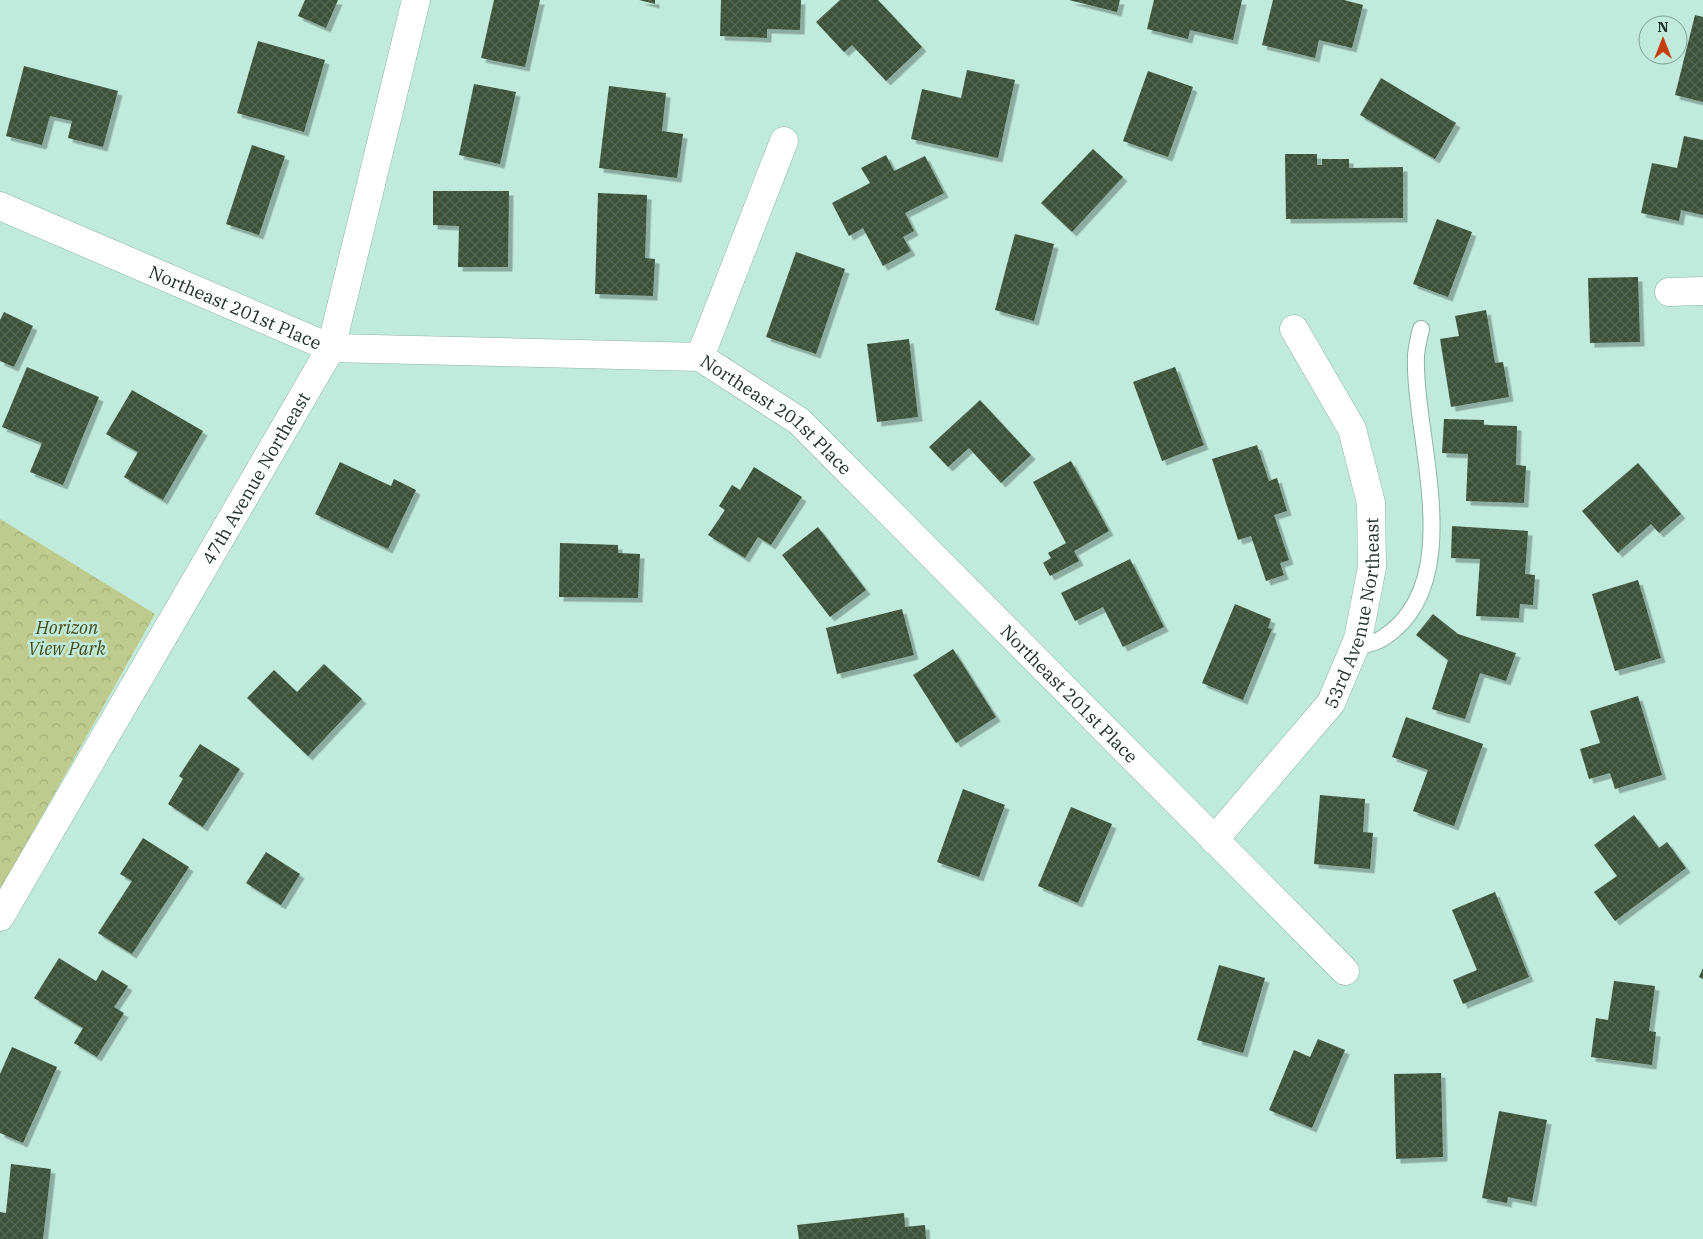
<svg xmlns="http://www.w3.org/2000/svg" width="1703" height="1239" font-family="'IBM Plex Serif',serif">
<defs>
<pattern id="park-crowns" width="20" height="18" patternUnits="userSpaceOnUse" patternTransform="scale(1.25)"><rect width="20" height="18" fill="#becb8c"/><path d="M2 6a3 3 0 1 1 6 0M12 15a3 3 0 1 1 6 0" fill="none" stroke="#a3af79"/></pattern>
<pattern id="building-cross-hatch" width="8" height="8" patternUnits="userSpaceOnUse" patternTransform="scale(1.25)"><rect width="8" height="8" fill="#3a5139"/><path d="M0 0l8 8M0 8l8-8" fill="none" stroke="#546754"/></pattern>
<filter id="shadow"><feDropShadow dx="4.5" dy="4.5" stdDeviation="0" flood-color="#0004"/></filter>
</defs>
<rect width="100%" height="100%" fill="#c0eadb"/>
<polygon fill="url(#park-crowns)" points="0,519 155,614 0,891"/>
<g fill="url(#building-cross-hatch)" filter="url(#shadow)">
<polygon points="305,0 338,0 326,28 298,16"/>
<polygon points="494,0 540,0 525,67 481,58"/>
<polygon points="639,0 655,0 655,4"/>
<polygon points="721,0 801,0 800,30 767,29 767,38 720,36"/>
<polygon points="840,0 878,0 922,47 886,81 852,45 844,52 816,22"/>
<polygon points="1069,0 1120,0 1117,12"/>
<polygon points="1154,0 1242,0 1233,40 1190,30 1188,39 1147,29"/>
<polygon points="1273,0 1344,0 1363,5 1352,48 1319,40 1315,58 1262,45"/>
<polygon points="1695,15 1703,17 1703,102 1675,95"/>
<polygon points="258,41 325,60 304,132 237,113"/>
<polygon points="24,66 118,91 103,147 68,138 72,121 50,116 42,145 6,136"/>
<polygon points="967,70 1015,80 998,158 911,139 922,89 961,98"/>
<polygon points="1148,71 1193,87 1168,157 1123,141"/>
<polygon points="1381,78 1456,123 1435,159 1360,115"/>
<polygon points="474,84 516,92 500,164 459,155"/>
<polygon points="609,86 666,93 662,131 683,134 677,178 599,168"/>
<polygon points="1684,136 1703,140 1703,215 1681,210 1679,221 1641,213 1652,163 1677,168"/>
<polygon points="252,145 285,156 259,235 226,224"/>
<polygon points="1093,149 1123,177 1072,232 1041,203"/>
<polygon points="1285,154 1317,154 1317,165 1322,165 1322,159 1349,159 1349,168 1403,167 1403,218 1286,219"/>
<polygon points="886,155 894,171 925,156 944,193 905,213 914,231 903,237 911,251 883,266 863,228 849,236 832,203 870,183 861,168"/>
<polygon points="433,191 509,191 508,267 458,267 459,226 433,225"/>
<polygon points="598,193 647,195 645,258 655,259 653,296 595,294"/>
<polygon points="1437,219 1472,232 1448,297 1413,284"/>
<polygon points="1015,234 1054,244 1034,321 995,310"/>
<polygon points="796,252 845,269 816,354 766,337"/>
<polygon points="1638,277 1640,342 1590,343 1588,278"/>
<polygon points="1486,310 1495,363 1503,362 1509,397 1451,407 1440,339 1459,336 1455,316"/>
<polygon points="4,312 33,326 14,367 0,361 0,320"/>
<polygon points="909,339 918,417 877,422 867,344"/>
<polygon points="27,367 99,397 63,485 30,472 42,443 2,427"/>
<polygon points="1175,367 1204,445 1162,461 1133,382"/>
<polygon points="132,390 203,431 163,500 124,477 138,452 106,434"/>
<polygon points="980,400 1031,455 1001,483 969,448 948,467 929,447"/>
<polygon points="1444,419 1484,420 1484,425 1517,426 1516,465 1526,466 1524,503 1466,501 1468,454 1442,453"/>
<polygon points="1257,445 1269,481 1277,478 1287,511 1274,515 1289,560 1280,563 1284,575 1266,581 1251,536 1238,540 1212,459"/>
<polygon points="1071,461 1109,531 1074,551 1079,561 1050,576 1043,563 1051,558 1048,553 1066,543 1033,482"/>
<polygon points="340,462 391,486 394,479 416,490 388,549 315,514"/>
<polygon points="1638,463 1681,514 1659,533 1651,524 1618,553 1582,511"/>
<polygon points="754,467 802,497 771,545 758,537 745,558 708,535 725,510 719,506 732,485 740,490"/>
<polygon points="1452,526 1528,531 1525,574 1535,575 1533,605 1520,604 1519,618 1476,616 1480,559 1451,558"/>
<polygon points="818,527 866,590 830,617 782,555"/>
<polygon points="560,543 618,545 618,553 640,554 638,598 559,597"/>
<polygon points="1130,559 1164,627 1123,647 1103,607 1075,621 1061,593"/>
<polygon points="1638,580 1661,658 1615,671 1592,594"/>
<polygon points="1235,604 1271,619 1268,628 1272,629 1243,700 1202,683"/>
<polygon points="902,609 914,655 837,674 826,628"/>
<polygon points="1433,614 1458,634 1516,653 1506,681 1480,673 1465,719 1432,709 1448,660 1416,635"/>
<polygon points="953,649 996,717 956,743 913,675"/>
<polygon points="324,664 362,699 308,756 247,698 274,670 297,692"/>
<polygon points="1638,696 1662,775 1615,789 1610,773 1589,779 1580,749 1600,743 1590,711"/>
<polygon points="1406,717 1483,744 1454,826 1413,811 1428,770 1392,757"/>
<polygon points="200,744 240,769 203,827 168,804 183,779 179,776"/>
<polygon points="963,789 1005,805 979,877 937,862"/>
<polygon points="1320,795 1365,799 1363,832 1373,833 1370,869 1314,864"/>
<polygon points="1071,807 1112,824 1078,903 1038,886"/>
<polygon points="1634,815 1659,848 1667,842 1686,868 1615,921 1594,892 1617,876 1594,845"/>
<polygon points="143,838 189,867 132,954 98,933 132,881 120,874"/>
<polygon points="266,852 300,874 281,905 246,883"/>
<polygon points="1495,892 1529,977 1463,1004 1453,980 1477,970 1452,910"/>
<polygon points="59,958 96,981 102,970 128,986 114,1007 124,1013 97,1057 74,1043 83,1028 34,998"/>
<polygon points="1219,965 1265,978 1243,1053 1197,1040"/>
<polygon points="1703,968 1703,979 1699,977"/>
<polygon points="1614,981 1655,986 1649,1031 1656,1032 1652,1065 1591,1057 1596,1018 1608,1020"/>
<polygon points="1318,1039 1345,1050 1312,1128 1269,1110 1294,1050 1310,1057"/>
<polygon points="12,1047 57,1067 23,1143 0,1133 0,1074"/>
<polygon points="1441,1073 1443,1157 1396,1159 1394,1074"/>
<polygon points="1499,1111 1547,1120 1532,1202 1508,1197 1507,1203 1482,1198"/>
<polygon points="11,1164 51,1169 43,1239 0,1239 0,1212 6,1213"/>
<polygon points="904,1213 905,1227 925,1225 926,1239 799,1239 797,1225"/>
</g>
<g fill="none" stroke-linecap="round" stroke-linejoin="round">
<g stroke="#8db5a6" stroke-width="18">
<path id="service" d="M1355 647C1364 645 1376 643 1383 638 1470 582 1413 438 1416 355 1417 346 1419 337 1421 329"/>
</g>
<g stroke="#8db5a6" stroke-width="29">
<g id="minor">
<polyline points="1669,292 1703,291"/>
<path id="s1" d="M331 348 700 357 799 421 1345 971"/>
<polyline points="700,357 784,141"/>
<path id="s2" d="M1214 840 1331 703 1358 639 1372 567 1371 503 1352 429 1294 329"/>
</g>
</g>
<g stroke="#8db5a6" stroke-width="29">
<g id="tertiary">
<path id="s3" d="M0 206 331 348"/>
<path id="s4" d="M0 917 331 348 416 0"/>
</g>
</g>
<use href="#service" stroke="#fff" stroke-width="16"/>
<use href="#minor" stroke="#fff" stroke-width="28"/>
<use href="#tertiary" stroke="#fff" stroke-width="28"/>
</g>
<g text-anchor="middle" dominant-baseline="central" stroke-width="5" stroke-linejoin="round" paint-order="stroke">
<g font-size="18" fill="#20312b" stroke="#c0eadb">
<text stroke="none"><textPath href="#s3" startOffset="256">Northeast 201st Place</textPath></text>
<text stroke="none"><textPath href="#s1" startOffset="465">Northeast 201st Place</textPath></text>
<text stroke="none"><textPath href="#s4" startOffset="508">47th Avenue Northeast</textPath></text>
<text stroke="none"><textPath href="#s2" startOffset="274">53rd Avenue Northeast</textPath></text>
<text stroke="none"><textPath href="#s1" startOffset="871">Northeast 201st Place</textPath></text>
</g>
<g font-size="18" font-style="italic" fill="#444c18" stroke="#c0eadb">
<text x="67" y="627">Horizon<tspan x="67" dy="21">View Park</tspan></text>
</g>
</g>
<g transform="translate(1663 40)"><circle r="24" fill="#c0eadb" stroke="#80a095"/>
<path d="M0-4L9 19L0 12L-9 19Z" fill="#c53e09"/>
<text y="-8" font-size="14" font-weight="bold" text-anchor="middle" fill="#20312b">N</text>
</g>
</svg>
